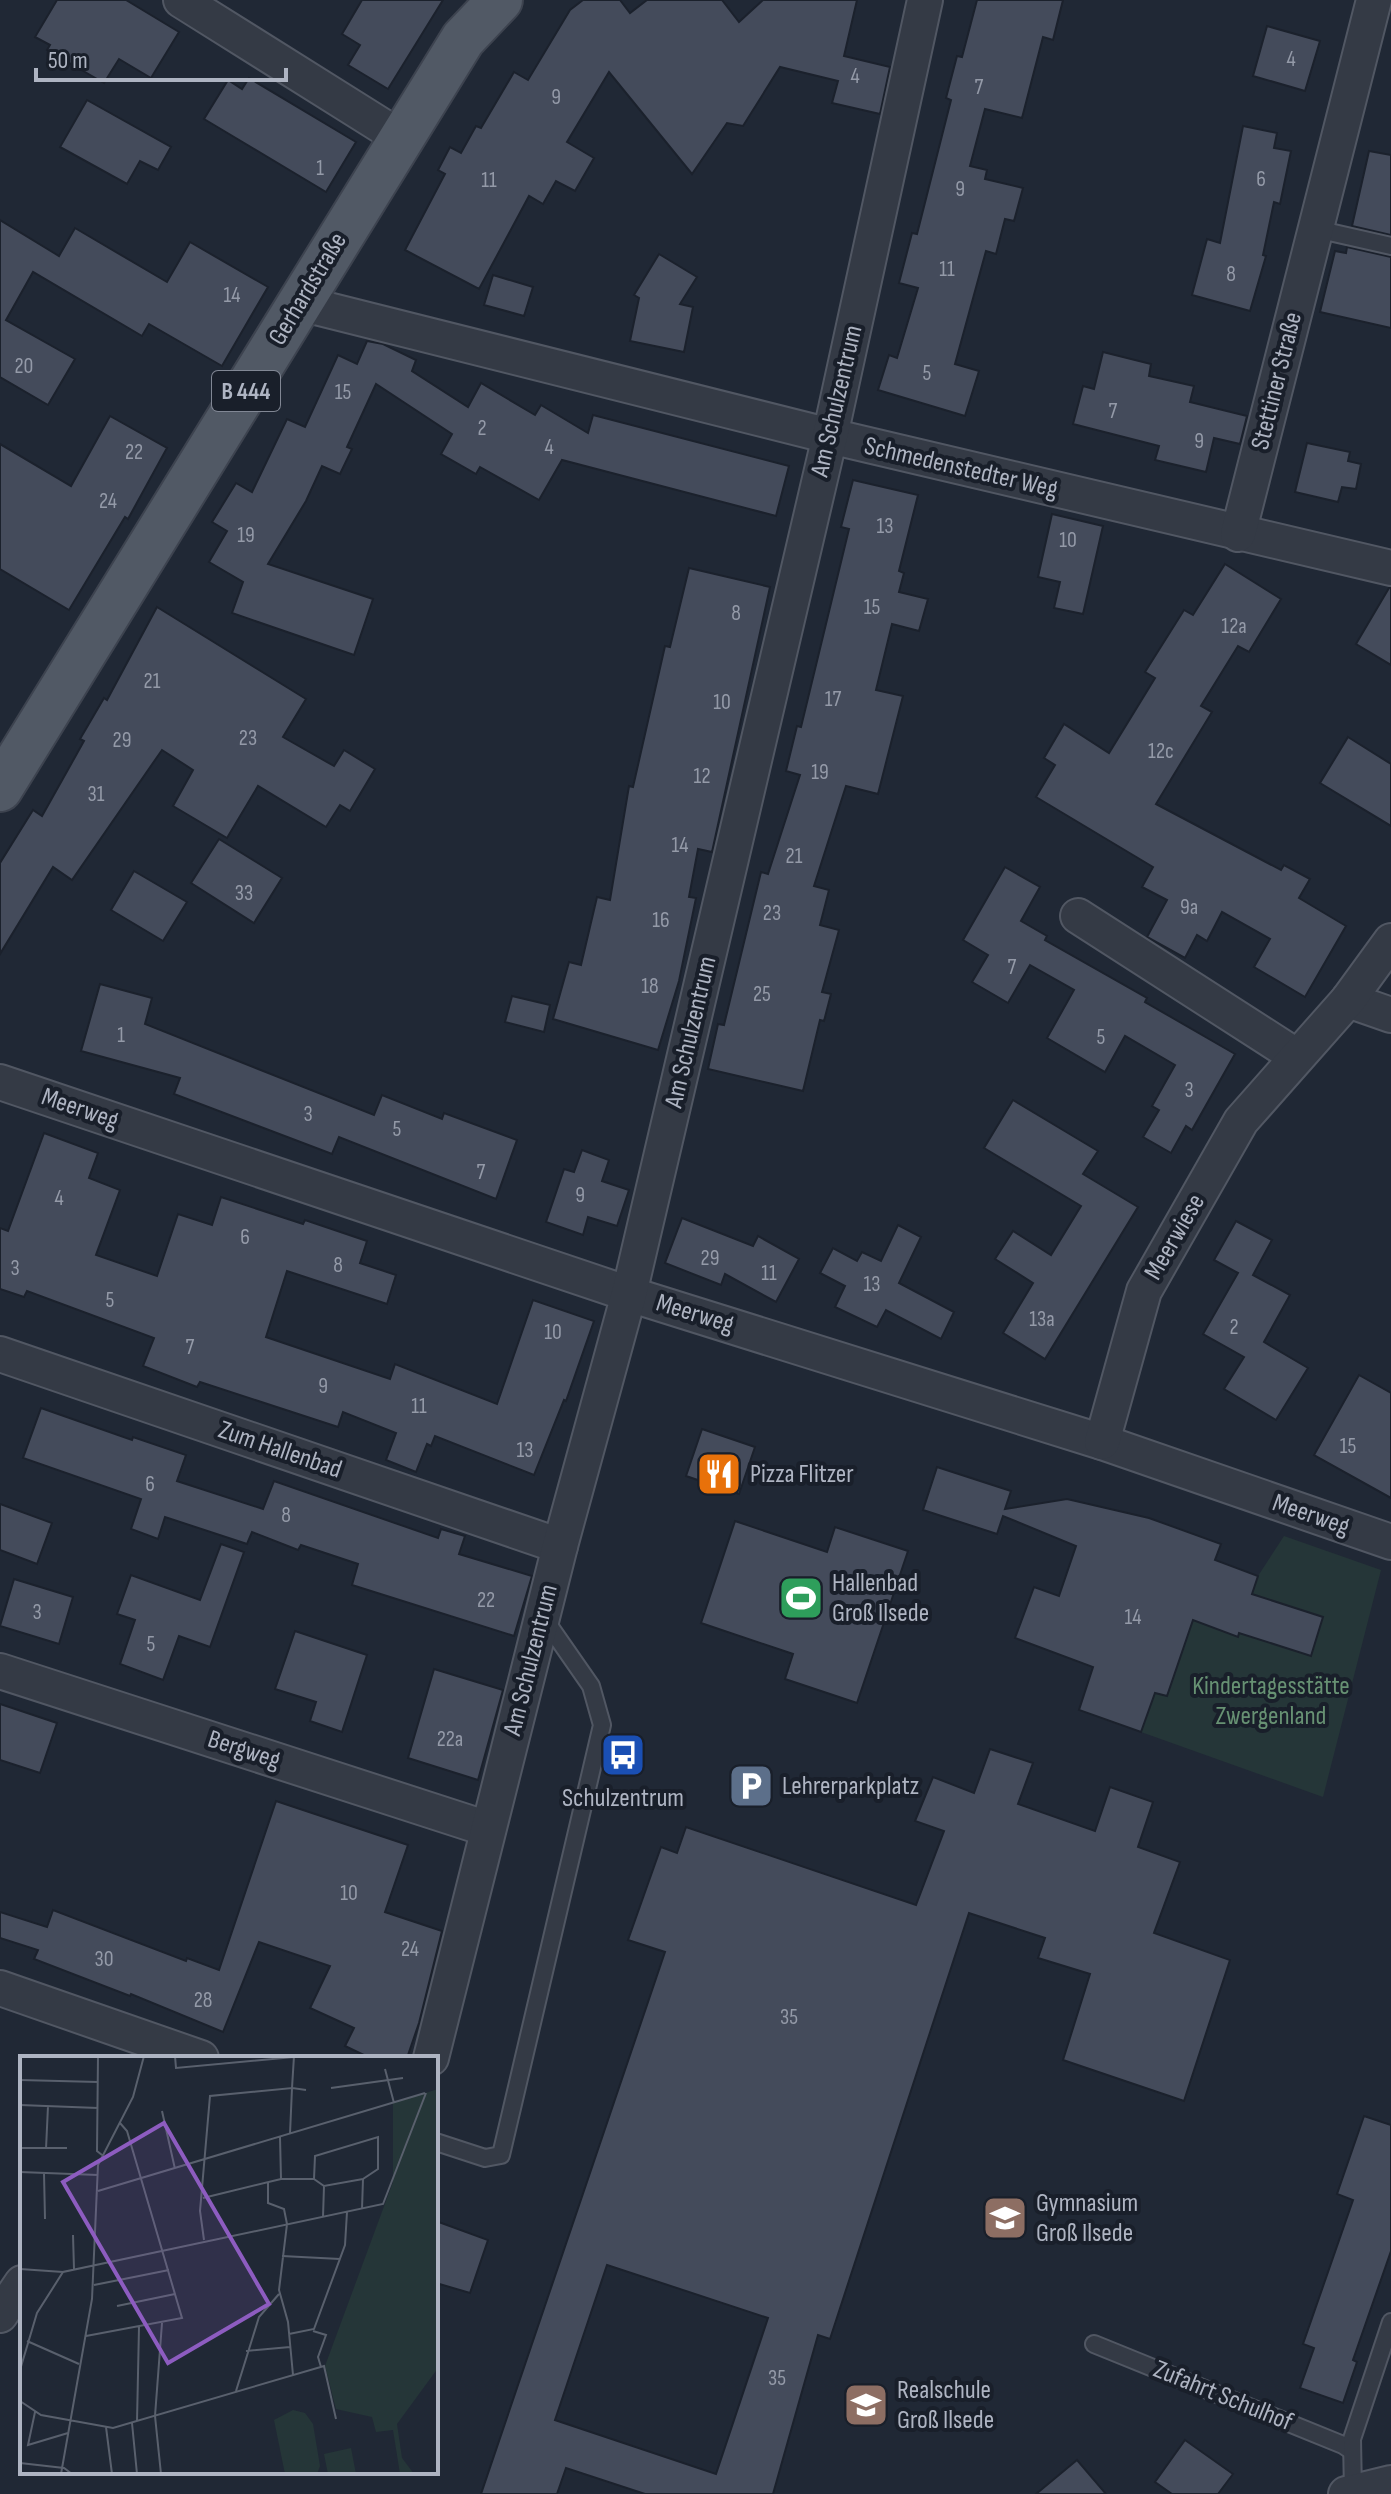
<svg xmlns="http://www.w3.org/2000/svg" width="1391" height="2494" font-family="'Sofia Sans Condensed',sans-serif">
<rect width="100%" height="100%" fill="#202835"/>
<polygon fill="#253638" points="1284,1536 1381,1570 1323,1797 1141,1732 1155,1693 1167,1696 1193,1620 1258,1576"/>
<g fill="#444b5b" stroke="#1b212c" stroke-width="2" fill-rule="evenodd">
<polygon points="57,0 126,0 179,32 151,78 119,59 104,83 47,50 50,45 35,37"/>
<polygon points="362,0 443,0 388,89 348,65 360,45 342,34"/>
<polygon points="583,0 620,0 630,13 647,0 722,0 739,22 763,0 857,0 844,56 890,67 880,114 832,103 838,81 780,67 743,126 727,123 692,174 609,72 567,142 594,158 575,191 556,181 543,204 529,196 479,289 405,250 445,174 438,170 450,147 461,153 476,126 481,128 514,72 528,80 570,10"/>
<polygon points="977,0 1063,0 1053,40 1043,37 1022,118 985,109 970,166 987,170 985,179 1023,188 1014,221 1005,219 996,254 986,251 955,364 979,371 965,416 878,390 889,355 897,358 918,288 899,283 912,233 917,234 951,100 946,98 957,56 962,57"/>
<polygon points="1267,26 1320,41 1305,91 1253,76"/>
<polygon points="249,78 356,142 326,192 204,119 228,80 242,89"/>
<polygon points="87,100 171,147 158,170 140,161 127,184 60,147"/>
<polygon points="1243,126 1277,133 1274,148 1291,151 1280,204 1274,202 1263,255 1266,256 1250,311 1192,295 1207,239 1220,243"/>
<polygon points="1369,151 1391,155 1391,235 1352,226"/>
<polygon points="0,220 59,256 75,228 167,282 190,242 268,287 222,366 149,324 142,336 33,272 6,320 75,359 48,405 0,377"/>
<polygon points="1347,247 1391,257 1391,328 1320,312 1335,251 1346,253"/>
<polygon points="659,254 697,277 680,304 693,307 684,352 630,341 639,298 634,295"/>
<polygon points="493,275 533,287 524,316 484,305"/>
<polygon points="367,341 383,344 416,360 412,371 468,407 481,383 535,415 541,405 588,433 593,415 789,466 776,516 562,460 539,500 480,467 476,474 441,454 452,434 376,384 347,447 352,449 340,474 322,466 306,501 268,564 373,599 354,655 232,613 243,582 209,562 227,531 212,522 236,483 252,492 287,419 305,427 338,355 357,364"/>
<polygon points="1103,352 1151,364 1149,376 1194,386 1190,402 1247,416 1240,444 1214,438 1206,472 1155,460 1159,446 1073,424 1083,386 1094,389"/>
<polygon points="110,416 167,448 128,519 125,517 69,610 0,569 0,444 71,486"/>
<polygon points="1307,443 1350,452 1348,461 1361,464 1356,489 1342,487 1338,502 1295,492"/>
<polygon points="853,480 918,495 899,571 904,573 899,592 928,599 919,631 892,624 876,690 903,696 878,794 846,786 814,886 829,890 820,925 839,930 822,992 831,994 824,1021 820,1020 803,1091 708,1069 718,1024 724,1025 761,872 768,874 800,775 786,771 797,726 801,727 849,529 841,527"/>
<polygon points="1052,514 1103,526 1083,614 1054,608 1060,582 1038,577"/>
<polygon points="1225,564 1281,599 1249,652 1238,646 1201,706 1212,712 1156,804 1281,870 1284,865 1310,879 1299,898 1346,926 1305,997 1254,967 1270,939 1222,912 1207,941 1197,935 1185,958 1147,937 1167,900 1142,887 1153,867 1036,797 1055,765 1044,758 1064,724 1109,753 1155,678 1145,672 1184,610 1193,615"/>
<polygon points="689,568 770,587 712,852 698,849 689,897 696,898 679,981 658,1050 553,1019 569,962 581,965 597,897 610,900 629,786 633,787 665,646 670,647"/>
<polygon points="1391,587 1391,665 1356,644 1389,588"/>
<polygon points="157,607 306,699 283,737 334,766 344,750 375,769 350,811 340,805 326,827 258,786 227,838 173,806 193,770 162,750 72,880 53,867 0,954 0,863 33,810 42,816 84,741 80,739 104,698 107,700"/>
<polygon points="1348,737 1391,764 1391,826 1320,783"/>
<polygon points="219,839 282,878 254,923 191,883"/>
<polygon points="1005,867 1040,887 1021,921 1047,936 1045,940 1147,998 1145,1002 1235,1054 1192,1130 1186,1126 1171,1153 1143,1137 1159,1110 1152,1106 1175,1065 1125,1036 1105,1072 1047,1038 1074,990 1030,965 1008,1003 972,982 988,955 963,940"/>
<polygon points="134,871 187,902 163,941 111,910"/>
<polygon points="100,984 152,998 145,1024 374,1115 382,1095 442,1119 444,1113 517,1140 496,1199 339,1137 332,1154 174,1094 180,1078 81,1051"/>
<polygon points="512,996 550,1005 544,1032 505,1022"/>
<polygon points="1013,1100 1098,1151 1083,1174 1138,1207 1045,1359 1003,1333 1033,1283 995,1259 1013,1231 1051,1255 1081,1206 984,1148"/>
<polygon points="44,1133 98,1153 89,1178 120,1190 96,1255 157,1276 178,1214 212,1225 221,1197 303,1224 305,1220 367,1241 360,1263 396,1275 387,1304 287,1271 266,1337 390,1379 395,1364 497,1404 533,1300 594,1321 566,1401 564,1400 534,1475 435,1436 431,1446 427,1444 416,1472 386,1460 396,1433 343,1412 338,1427 200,1382 197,1387 143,1366 154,1338 27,1291 24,1297 0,1289 0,1228 8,1231"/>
<polygon points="582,1150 609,1160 602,1181 629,1190 617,1226 588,1217 583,1235 546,1222 564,1169 574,1172"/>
<polygon points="682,1218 753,1246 758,1236 799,1259 776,1302 725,1274 721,1285 665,1263"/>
<polygon points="1236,1221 1272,1240 1253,1275 1290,1295 1264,1342 1308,1368 1276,1420 1224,1389 1244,1357 1203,1334 1238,1273 1214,1260"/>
<polygon points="898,1225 921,1237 899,1283 954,1312 941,1339 886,1310 877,1327 835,1307 845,1286 820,1273 833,1248 857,1261 862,1252 881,1261"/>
<polygon points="1359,1375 1391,1393 1391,1498 1314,1455"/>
<polygon points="41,1408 132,1440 133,1437 186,1455 177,1481 263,1509 274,1481 438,1538 441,1529 465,1536 459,1554 532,1576 514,1636 352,1585 358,1564 301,1545 298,1550 252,1532 247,1544 165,1517 158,1539 131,1529 141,1499 23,1458"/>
<polygon points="702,1429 755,1447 739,1494 686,1476"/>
<polygon points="937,1467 1011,1491 1005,1509 1067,1499 1149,1518 1221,1544 1215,1560 1258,1576 1252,1594 1323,1617 1311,1656 1239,1633 1238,1637 1193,1620 1167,1696 1155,1693 1141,1732 1079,1710 1093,1667 1015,1638 1034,1587 1059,1596 1076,1546 1003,1516 997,1534 923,1510"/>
<polygon points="0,1504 52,1523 37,1564 0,1550"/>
<polygon points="735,1521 827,1552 835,1527 908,1551 857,1703 785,1679 793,1654 701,1623"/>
<polygon points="221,1544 244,1552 210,1647 179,1636 163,1680 120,1664 135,1620 117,1614 131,1575 200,1600"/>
<polygon points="14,1579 73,1597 59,1644 0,1626"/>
<polygon points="295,1631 367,1655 342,1732 310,1721 316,1702 275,1689"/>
<polygon points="434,1669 503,1690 478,1780 408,1758"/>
<polygon points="0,1704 57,1723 40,1773 0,1760"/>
<path d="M990 1749 1033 1763 1018 1804 1095 1831 1110 1787 1153 1802 1138 1847 1180 1862 1154 1933 1230 1960 1184 2101 1063 2060 1090 1974 1038 1958 1045 1938 969 1913 830 2339 818 2335 773 2494H645L566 2468 557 2494H481L665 1952 628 1940 661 1847 677 1853 686 1827 916 1905 944 1831 915 1821 933 1777 974 1793ZM607 2265 768 2318 716 2474 555 2420Z"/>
<polygon points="276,1801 408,1845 385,1912 442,1931 419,2023 407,2058 370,2058 345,2046 354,2028 310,2008 330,1966 259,1942 223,2032 131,1994 130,1996 34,1959 38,1950 0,1938 0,1912 47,1927 53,1910 186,1961 187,1958 219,1970"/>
<polygon points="1364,2116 1391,2125 1391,2251 1353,2360 1357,2362 1343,2403 1300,2388 1314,2348 1303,2344 1353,2200 1337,2194"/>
<polygon points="436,2221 488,2240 470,2293 436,2283"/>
<polygon points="1185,2440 1233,2474 1218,2494 1172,2494 1155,2482"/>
<polygon points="1077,2460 1106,2494 1036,2494"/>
</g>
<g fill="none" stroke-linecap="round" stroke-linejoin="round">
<g stroke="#515763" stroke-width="20">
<g id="service">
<polyline points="1316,229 1391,246"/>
<polyline points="436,2142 485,2158 501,2155 602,1725 591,1686 543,1617"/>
<polyline points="1094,2344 1343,2445 1352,2451"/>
<polyline points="1353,2493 1352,2439 1391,2322"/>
</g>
</g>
<g stroke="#515763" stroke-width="38">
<g id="minor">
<polyline points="181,0 401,138"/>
<polyline points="300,303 830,436 1391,568"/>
<polyline points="1238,534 1374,0"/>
<polyline points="1078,916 1296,1056"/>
<polyline points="1348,1000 1391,1015"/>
<polyline points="0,1082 629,1294 1102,1442 1391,1542"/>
<polyline points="0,1354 560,1546"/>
<polyline points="1102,1442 1144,1291 1241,1121 1348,1000 1391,941"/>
<polyline points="0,1671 488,1829"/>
<polyline points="0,1988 201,2058"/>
<polyline points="431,2058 560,1546 629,1294 830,436 925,0"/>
<polyline points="0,2315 22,2283"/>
<polyline points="1346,2494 1391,2483"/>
</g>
</g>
<g stroke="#3d434f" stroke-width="48">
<polyline id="primary" points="0,789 463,39 500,0"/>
</g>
<use href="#service" stroke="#343a45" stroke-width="16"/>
<use href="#minor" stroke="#343a45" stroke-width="34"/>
<use href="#primary" stroke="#515965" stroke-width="44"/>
</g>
<defs>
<g id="restaurant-square" transform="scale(2.3)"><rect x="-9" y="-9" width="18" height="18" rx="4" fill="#e8710a" stroke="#191f2a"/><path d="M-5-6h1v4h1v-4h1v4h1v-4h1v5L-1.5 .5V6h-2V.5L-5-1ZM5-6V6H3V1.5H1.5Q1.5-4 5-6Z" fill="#fff"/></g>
<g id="stadium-square" transform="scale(2.3)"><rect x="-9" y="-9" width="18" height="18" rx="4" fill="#2e9e5b" stroke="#191f2a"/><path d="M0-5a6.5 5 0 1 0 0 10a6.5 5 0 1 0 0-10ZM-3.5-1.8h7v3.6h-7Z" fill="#fff"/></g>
<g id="bus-square" transform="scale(2.3)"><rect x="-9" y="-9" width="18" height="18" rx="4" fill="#1a4fb4" stroke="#191f2a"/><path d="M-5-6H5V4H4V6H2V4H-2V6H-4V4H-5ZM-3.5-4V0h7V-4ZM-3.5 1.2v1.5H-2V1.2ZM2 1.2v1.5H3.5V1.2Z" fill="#fff"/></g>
<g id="parking-square" transform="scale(2.3)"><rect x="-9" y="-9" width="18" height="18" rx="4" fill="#5c6f8a" stroke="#191f2a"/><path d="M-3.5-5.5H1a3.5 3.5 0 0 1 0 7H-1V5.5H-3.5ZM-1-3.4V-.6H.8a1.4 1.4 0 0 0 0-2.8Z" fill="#fff"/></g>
<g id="school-square" transform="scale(2.3)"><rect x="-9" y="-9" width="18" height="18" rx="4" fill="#8d6e63" stroke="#191f2a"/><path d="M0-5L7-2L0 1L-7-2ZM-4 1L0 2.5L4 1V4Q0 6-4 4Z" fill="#fff"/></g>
</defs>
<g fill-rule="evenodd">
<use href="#restaurant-square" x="719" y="1474"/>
<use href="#stadium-square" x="801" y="1598"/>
<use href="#bus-square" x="623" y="1755"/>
<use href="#parking-square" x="751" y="1786"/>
<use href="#school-square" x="1005" y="2218"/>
<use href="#school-square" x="866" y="2405"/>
</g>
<g text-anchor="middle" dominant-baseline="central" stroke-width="8" stroke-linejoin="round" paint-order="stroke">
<g font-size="22" fill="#949aa8">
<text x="1291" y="59">4</text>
<text x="855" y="76">4</text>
<text x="979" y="87">7</text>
<text x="556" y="97">9</text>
<text x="320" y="168">1</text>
<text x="1261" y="179">6</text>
<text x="489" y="180">11</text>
<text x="960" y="189">9</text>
<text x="947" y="269">11</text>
<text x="1231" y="274">8</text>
<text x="232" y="295">14</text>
<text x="24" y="366">20</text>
<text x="927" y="373">5</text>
<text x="343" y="392">15</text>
<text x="1113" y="411">7</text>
<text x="482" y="428">2</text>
<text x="1199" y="441">9</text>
<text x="549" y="447">4</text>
<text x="134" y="452">22</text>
<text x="108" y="501">24</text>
<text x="885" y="526">13</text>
<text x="246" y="535">19</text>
<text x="1068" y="540">10</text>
<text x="872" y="607">15</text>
<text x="736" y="613">8</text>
<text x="1234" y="626">12a</text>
<text x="152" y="681">21</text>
<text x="833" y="699">17</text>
<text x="722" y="702">10</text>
<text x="248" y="738">23</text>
<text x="122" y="740">29</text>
<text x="1161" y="751">12c</text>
<text x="820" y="772">19</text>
<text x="702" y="776">12</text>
<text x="96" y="794">31</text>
<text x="680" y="845">14</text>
<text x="794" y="856">21</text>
<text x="244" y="893">33</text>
<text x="1189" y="907">9a</text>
<text x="772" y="913">23</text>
<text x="661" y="920">16</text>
<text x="1012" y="967">7</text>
<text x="650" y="986">18</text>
<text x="762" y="994">25</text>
<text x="121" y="1035">1</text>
<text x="1101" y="1037">5</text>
<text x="1189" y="1090">3</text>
<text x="308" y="1114">3</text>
<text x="397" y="1129">5</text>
<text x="481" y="1172">7</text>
<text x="580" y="1195">9</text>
<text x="59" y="1198">4</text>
<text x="245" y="1237">6</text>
<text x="710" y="1258">29</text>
<text x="338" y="1265">8</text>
<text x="15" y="1268">3</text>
<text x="769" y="1273">11</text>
<text x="872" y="1284">13</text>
<text x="110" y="1300">5</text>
<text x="1042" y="1319">13a</text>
<text x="1234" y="1327">2</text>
<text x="553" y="1332">10</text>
<text x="190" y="1347">7</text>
<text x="323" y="1386">9</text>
<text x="419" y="1406">11</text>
<text x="1348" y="1446">15</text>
<text x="525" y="1450">13</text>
<text x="150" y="1484">6</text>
<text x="286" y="1515">8</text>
<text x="486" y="1600">22</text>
<text x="37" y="1612">3</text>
<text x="1133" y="1617">14</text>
<text x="151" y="1644">5</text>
<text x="450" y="1739">22a</text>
<text x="349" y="1893">10</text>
<text x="410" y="1949">24</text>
<text x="104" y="1959">30</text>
<text x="203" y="2000">28</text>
<text x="789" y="2017">35</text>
<text x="777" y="2378">35</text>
</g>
<rect fill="#191f2a" stroke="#818794" stroke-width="2" x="212" y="371" width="68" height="40" rx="6"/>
<g font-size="24" font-weight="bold" fill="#aeb4c2">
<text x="246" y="391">B 444</text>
</g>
<g font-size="26" fill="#aeb4c2" stroke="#191f2a">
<text transform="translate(308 289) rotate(-59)">Gerhardstraße</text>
<text transform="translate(1277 381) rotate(-76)">Stettiner Straße</text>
<text transform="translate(837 401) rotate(-77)">Am Schulzentrum</text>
<text transform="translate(961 468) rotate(13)">Schmedenstedter Weg</text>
<text transform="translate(691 1032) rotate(-77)">Am Schulzentrum</text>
<text transform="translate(80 1109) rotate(19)">Meerweg</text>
<text transform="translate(1175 1237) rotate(-60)">Meerwiese</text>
<text transform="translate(695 1314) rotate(17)">Meerweg</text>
<text transform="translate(280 1450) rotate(19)">Zum Hallenbad</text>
<text transform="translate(1311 1515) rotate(19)">Meerweg</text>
<text transform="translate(531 1660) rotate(-76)">Am Schulzentrum</text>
<text transform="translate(244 1750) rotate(18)">Bergweg</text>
<text transform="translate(1223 2396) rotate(22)">Zufahrt Schulhof</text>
</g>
<g font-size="26" fill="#aeb4c2" stroke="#191f2a" text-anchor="start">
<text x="750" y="1474">Pizza Flitzer</text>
<text x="832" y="1583">Hallenbad<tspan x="832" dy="30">Groß Ilsede</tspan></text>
<text x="782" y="1786">Lehrerparkplatz</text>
<text x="623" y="1798" text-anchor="middle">Schulzentrum</text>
<text x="1036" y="2203">Gymnasium<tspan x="1036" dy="30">Groß Ilsede</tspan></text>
<text x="897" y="2390">Realschule<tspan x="897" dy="30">Groß Ilsede</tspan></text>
</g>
<g font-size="26" fill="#679173" stroke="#191f2a">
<text x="1271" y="1686">Kindertagesstätte<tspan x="1271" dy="30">Zwergenland</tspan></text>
</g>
</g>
<g transform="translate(20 2056)">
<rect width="418" height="418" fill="#202835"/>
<path d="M418 33V312L377 368 382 402 394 418H380L373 374 356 376 352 361 316 353 305 310 373 126V47ZM273 354 285 357 293 368 300 410 297 418H265L254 364ZM331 392 336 418H308L304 398Z" fill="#253638"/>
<path fill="none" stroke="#59606d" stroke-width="2" d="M78 0 77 95 82 99M155 0 156 12 274 1M274 0 272 32 286 34M365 13 374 47M0 24 78 26M311 32 383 22M0 49 78 52M142 55 155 113M260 81 261 123M0 92H47M26 93 28 50M0 116 78 119M24 117 25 163M248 126V147L264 153 267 168 259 234 268 266 273 319M78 135 405 37M183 142 261 123H294M342 153 343 123 358 113V81L295 100 294 123 304 130 343 123M303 161 304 130M53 179 54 213M184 184 180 155 190 40 272 32 270 78M262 200 320 203M0 213 43 216M74 229 149 214M97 250 155 238M293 275 306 279 298 301 301 311M269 278 294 273 325 189 327 156M66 280 162 262 107 75 100 67M7 285 59 308M226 295 270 291M0 314 17 257 43 216 363 148 406 37M216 335 239 261 259 238M0 345 21 359 93 372 304 310 316 363M15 356 8 389 48 377M117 365 119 271M112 367 117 418M86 371 92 418M0 407 44 412 52 418M41 418 72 243 78 109 113 41 124 0M141 418 135 360 142 267"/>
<path fill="#8d5cc0" fill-opacity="0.15" stroke="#8d5cc0" stroke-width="4" d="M144 67 249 248 148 307 43 126Z"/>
<rect width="418" height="418" fill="none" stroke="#aeb4c2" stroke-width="4"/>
</g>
<path d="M36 68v12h250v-12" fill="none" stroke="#aeb4c2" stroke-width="4"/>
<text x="48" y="68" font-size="24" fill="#aeb4c2" stroke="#191f2a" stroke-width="6" paint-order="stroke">50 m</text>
</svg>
